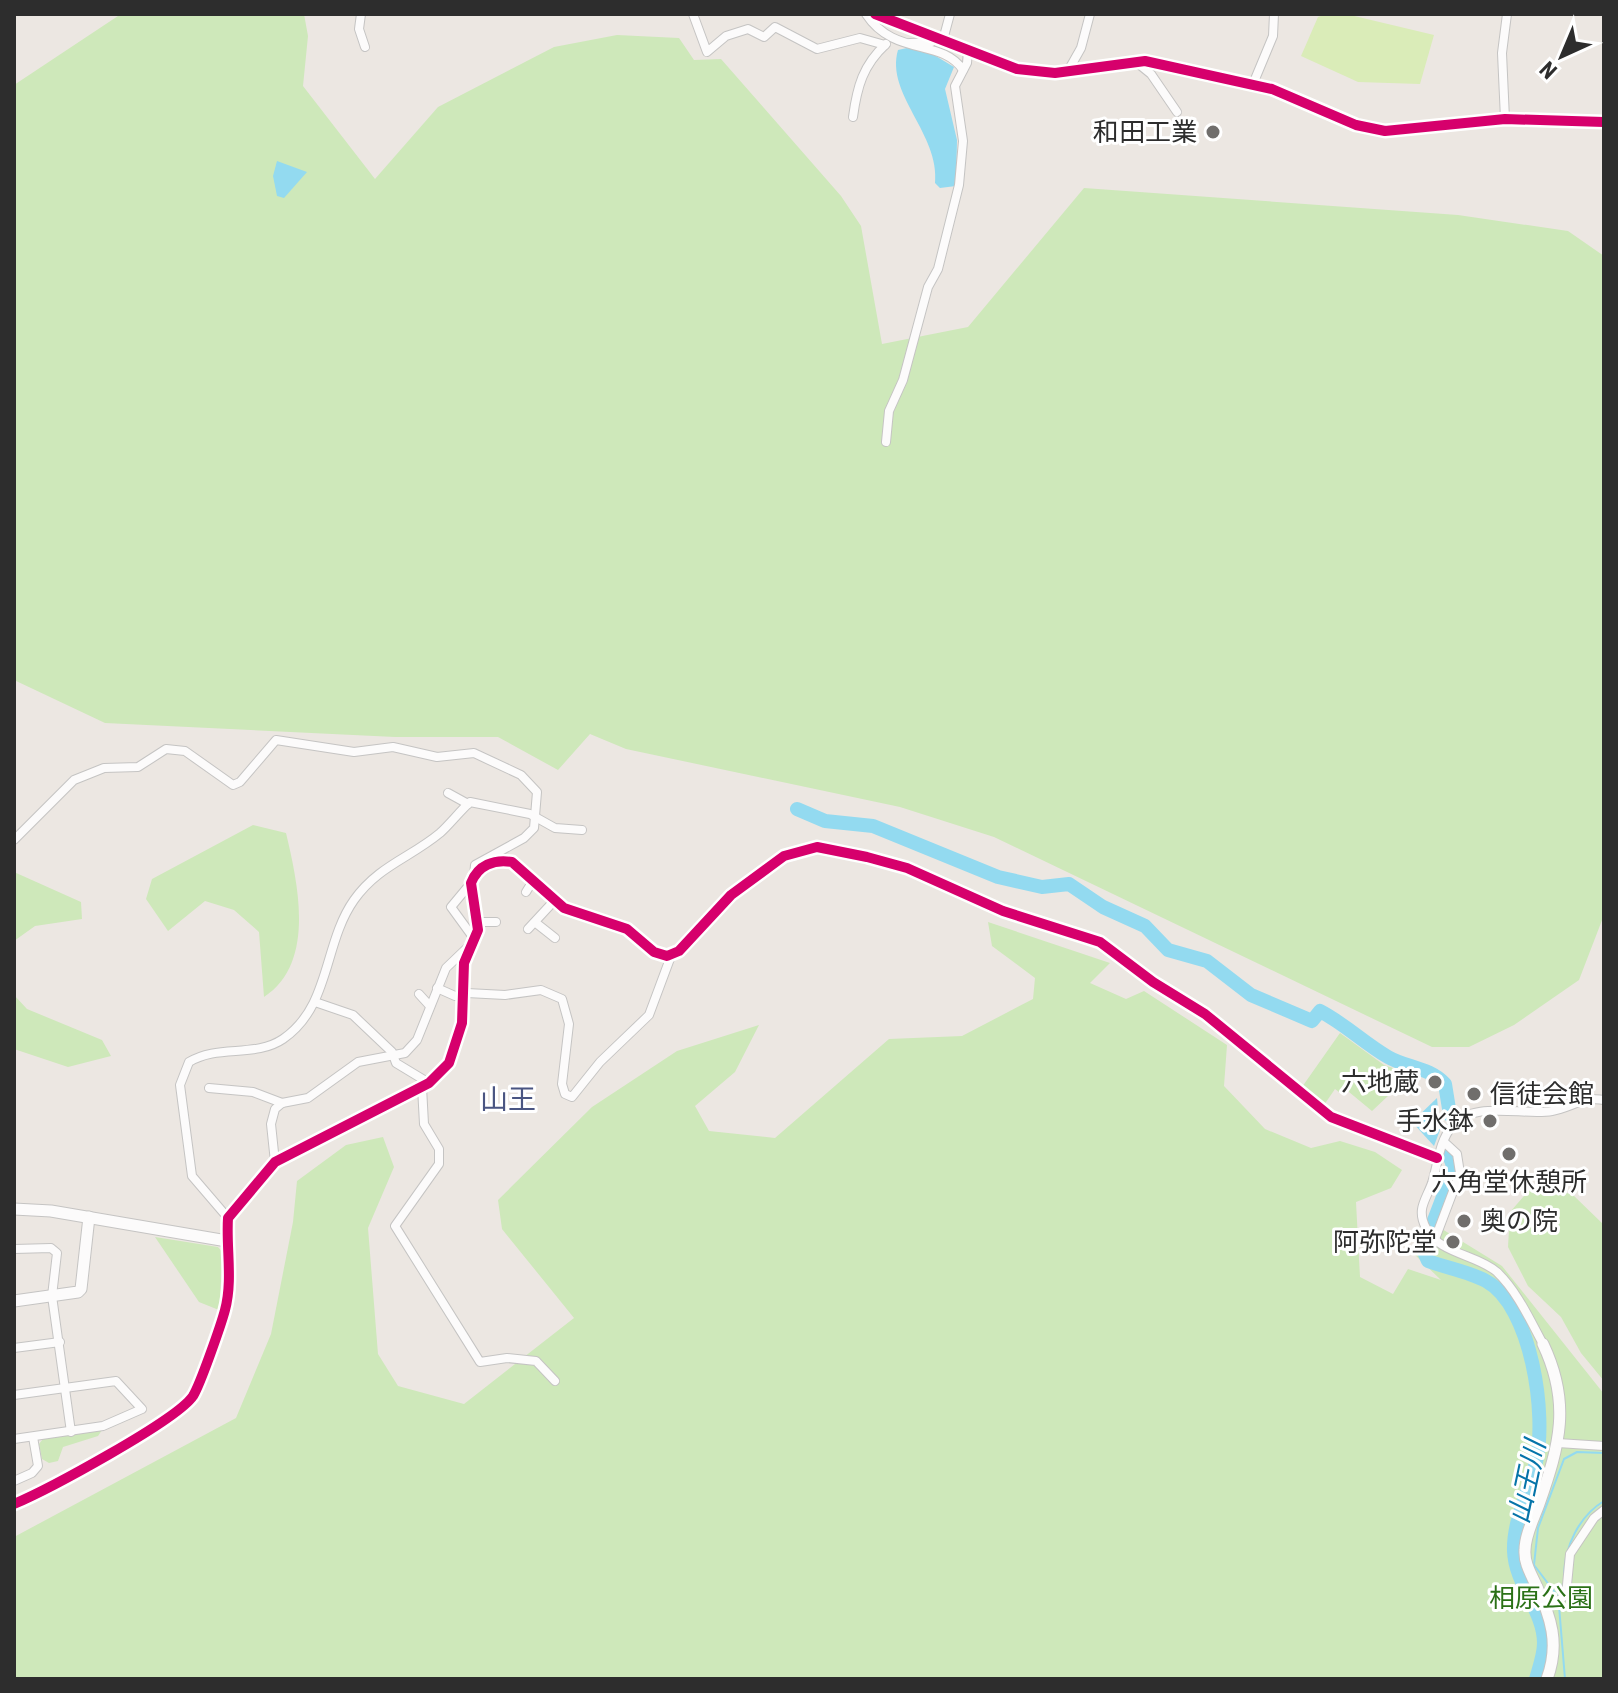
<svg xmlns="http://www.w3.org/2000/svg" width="1618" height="1693" font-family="'Roboto Condensed','Noto Sans JP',sans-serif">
<rect width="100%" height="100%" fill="#ece7e2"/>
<g fill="#cee8ba">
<polygon points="121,14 304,14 308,36 303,86 375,179 438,107 554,47 617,35 679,38 694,60 721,59 841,196 861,226 882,344 968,327 1084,188 1458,215 1568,231 1604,256 1604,915 1579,980 1514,1025 1469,1047 1432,1047 994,837 900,807 626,749 590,734 558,770 498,737 395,737 105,723 14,680 14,85"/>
<path d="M253 825 286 833C298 884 316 963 264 997L259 932 234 910 205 901 168 931 146 899 152 879Z"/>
<polygon points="14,872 81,902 82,919 35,926 14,941"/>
<polygon points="988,922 1110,963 1090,983 1126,999 1144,991 1227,1045 1224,1086 1265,1129 1311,1148 1340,1141 1375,1152 1402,1170 1391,1188 1356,1202 1360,1277 1393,1294 1408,1269 1441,1280 1415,1255 1442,1229 1502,1266 1604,1394 1604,1679 14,1679 14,1537 236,1418 271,1334 293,1222 297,1181 346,1145 383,1137 394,1167 368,1228 378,1354 398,1386 464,1404 574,1318 502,1229 498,1200 592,1107 677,1051 759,1025 735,1072 695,1106 709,1131 775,1138 889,1039 962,1036 1033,999 1035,978 992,946"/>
<polygon points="14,995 27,1009 102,1040 111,1056 68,1067 14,1049"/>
<polygon points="1340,1033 1384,1065 1407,1073 1405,1080 1372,1111 1343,1087 1339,1092 1335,1089 1324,1105 1302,1087"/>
<polygon points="1532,1187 1572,1194 1604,1225 1604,1381 1581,1353 1561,1317 1528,1286 1508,1247 1510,1212"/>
<polygon points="155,1237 218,1247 223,1253 219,1310 199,1302"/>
<polygon points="102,1430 98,1436 63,1447 58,1461 49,1463 42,1459 39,1444 43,1439"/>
</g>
<polygon fill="#daecb8" points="1326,14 1346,14 1434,35 1420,84 1358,82 1301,56 1318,17"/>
<g fill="#93daf0">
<path d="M907 48 934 55 954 67 945 89 957 140 956 186 940 188 935 183C940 134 885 94 898 50Z"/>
<polygon points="277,161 307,172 284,198 277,196 273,176"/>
<polygon points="1437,1098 1440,1130 1434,1146 1412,1122"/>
</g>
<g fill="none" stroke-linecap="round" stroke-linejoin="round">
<g stroke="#93daf0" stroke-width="2">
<path d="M1564 1574C1565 1546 1579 1516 1604 1501"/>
<polyline points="1556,1594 1534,1565 1538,1528 1564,1459 1577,1452 1604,1453"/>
<polyline points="1558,1596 1563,1584"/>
<polyline points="1559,1606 1565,1679"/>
</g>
<g stroke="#93daf0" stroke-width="14">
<path d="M797 809 825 821 873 826 998 877 1042 887 1069 884 1103 907 1145 926 1168 950 1207 961 1251 995 1312 1021 1320 1011C1345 1024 1364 1043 1388 1057 1407 1068 1429 1067 1445 1084L1450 1115"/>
<polyline points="1433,1223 1454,1168 1447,1150"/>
<path d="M1429 1239 1424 1252 1428 1261C1447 1268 1470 1272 1486 1281 1532 1306 1547 1416 1536 1462 1529 1491 1513 1521 1514 1551 1515 1584 1544 1611 1544 1643 1544 1655 1539 1668 1536 1679"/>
</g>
<g stroke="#c5c4c3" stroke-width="10">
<g id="street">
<polyline points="361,14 359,29 365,47"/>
<polyline points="693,14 707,52 726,36 748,29 764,37 775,27 817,49 860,38 885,45"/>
<path d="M866 14C894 57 942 38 963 70"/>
<polyline points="875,14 1017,69 1055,73 1145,61 1272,89 1356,125 1385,131 1505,119 1604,122"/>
<polyline points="943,40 950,14"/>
<polyline points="910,43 932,42 936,37"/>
<polyline points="1135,61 1151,74 1177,112"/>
<polyline points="1068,71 1081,48 1090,14"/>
<polyline points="1253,84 1273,36 1274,14"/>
<path d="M853 117C857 87 863 65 886 44"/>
<polyline points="1505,119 1502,53 1507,14"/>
<polyline points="886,442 889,411 903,380 928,287 938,269 959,185 963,141 955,86 967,63 968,51"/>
<polyline points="448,793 468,804"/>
<polyline points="14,840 74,780 104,768 138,767 166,749 185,751 233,785 240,782 276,740 354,752 393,747 437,757 474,753 521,775 537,792 534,828 524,838 475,865 474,876"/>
<polyline points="471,883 451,907 475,940"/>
<polyline points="526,892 534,879"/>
<polyline points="478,922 496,922"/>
<polyline points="536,923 555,938"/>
<polyline points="528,929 554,901"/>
<polyline points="437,988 455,996 467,993 505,995 541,990 562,999 569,1024 562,1084 565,1094 572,1097 600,1062 649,1015 671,956"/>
<polyline points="419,994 429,1005"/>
<polyline points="315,1002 353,1015 392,1052 396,1063 429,1083"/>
<polyline points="422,1087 424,1124 439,1149 439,1164 395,1226 480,1362 507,1358 536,1361 555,1381"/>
<polyline points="209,1088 253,1092 282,1103"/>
<polyline points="275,1162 271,1124 275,1109 282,1103 308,1098 358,1062 405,1053 417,1040 446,968 468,947"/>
<path d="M228 1218 192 1176 180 1085 189 1062C218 1044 255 1058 283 1039 331 1006 323 944 354 900 378 866 410 858 440 833 450 824 459 812 470 802L530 814 555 828 582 830"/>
<polyline points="1435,1239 1460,1173 1457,1154 1444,1142"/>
<polyline points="14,1249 51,1248 57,1253 52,1296 71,1432"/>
<path d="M1543 1344C1530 1320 1517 1291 1497 1272 1476 1254 1439 1254 1426 1228 1416 1209 1426 1200 1432 1183 1438 1164 1439 1142 1452 1126 1472 1100 1524 1116 1552 1111 1571 1108 1583 1096 1604 1100"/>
<polyline points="14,1348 60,1342"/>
<polyline points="14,1395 116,1381 142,1409 103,1426 14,1439"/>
<polyline points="1558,1443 1604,1446"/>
<polyline points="14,1481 32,1473 38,1466 33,1437"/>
<path d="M14 1504C47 1490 176 1421 193 1396 200 1385 221 1325 225 1310 233 1280 226 1248 228 1218L275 1162 429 1083 449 1063 462 1023 464 963 478 930 471 883C478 865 494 859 512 862L564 908 627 929 654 952 667 956 679 951 731 895 784 856 817 847 867 857 907 868 1003 911 1100 942 1153 982 1205 1014 1331 1117 1437 1158"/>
<polyline points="1547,1609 1566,1595 1570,1554 1594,1518 1604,1510"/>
</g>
</g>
<g stroke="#c5c4c3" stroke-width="13">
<g id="secondary">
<polyline points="14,1209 51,1211 227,1241"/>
<polyline points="14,1301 78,1292 81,1289 89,1217"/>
<path d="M1543 1344C1571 1403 1560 1444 1539 1504 1534 1518 1525 1535 1525 1550 1524 1563 1531 1574 1536 1585 1551 1617 1560 1644 1547 1679"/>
</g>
</g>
<use href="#street" stroke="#fcfbfb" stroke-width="8"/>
<use href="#secondary" stroke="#fcfbfb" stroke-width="11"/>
<g stroke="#fff" stroke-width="15">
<g id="cycleway">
<polyline points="875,14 1017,69 1055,73 1145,61 1272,89 1356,125 1385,131 1505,119 1604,122"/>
<path d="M14 1504C47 1490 176 1421 193 1396 200 1385 221 1325 225 1310 233 1280 226 1248 228 1218L275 1162 429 1083 449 1063 462 1023 464 963 478 930 471 883C478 865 494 859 512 862L564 908 627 929 654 952 667 956 679 951 731 895 784 856 817 847 867 857 907 868 1003 911 1100 942 1153 982 1205 1014 1331 1117 1437 1158"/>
</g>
</g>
<use href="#cycleway" stroke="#d6006c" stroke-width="10"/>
</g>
<g fill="#706e6c" stroke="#fff" stroke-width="3">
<circle cx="1213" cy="132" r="8"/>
<circle cx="1435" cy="1082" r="8"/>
<circle cx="1474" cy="1094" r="8"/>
<circle cx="1490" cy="1121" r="8"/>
<circle cx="1509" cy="1154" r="8"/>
<circle cx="1464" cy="1221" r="8"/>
<circle cx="1453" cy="1242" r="8"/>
</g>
<g text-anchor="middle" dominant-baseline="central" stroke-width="6" stroke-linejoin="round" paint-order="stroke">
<g font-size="26" fill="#2d2d2d" stroke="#fff" text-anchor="end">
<text x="1197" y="132">和田工業</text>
<text x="1419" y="1082">六地蔵</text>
<text x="1490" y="1094" text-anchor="start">信徒会館</text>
<text x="1474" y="1121">手水鉢</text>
<text x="1509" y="1182" text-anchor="middle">六角堂休憩所</text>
<text x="1480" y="1221" text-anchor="start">奥の院</text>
<text x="1437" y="1242">阿弥陀堂</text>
</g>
<g font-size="26" fill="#2b7117" stroke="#fff">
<text x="1541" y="1598">相原公園</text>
</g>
<g font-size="28" fill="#4a5582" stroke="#fff">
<text x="508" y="1099">山王</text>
</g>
<g font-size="28" font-style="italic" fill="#0574a9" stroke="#fff">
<text transform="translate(1527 1482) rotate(-78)">山王川</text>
</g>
</g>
<rect width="1618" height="1693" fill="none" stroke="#2d2d2d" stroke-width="32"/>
<g transform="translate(1562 56) rotate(224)" stroke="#ffffff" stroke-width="6" paint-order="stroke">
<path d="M0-6L14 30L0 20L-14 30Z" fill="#2d2d2d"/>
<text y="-12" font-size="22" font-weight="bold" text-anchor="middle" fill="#2d2d2d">N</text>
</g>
</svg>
